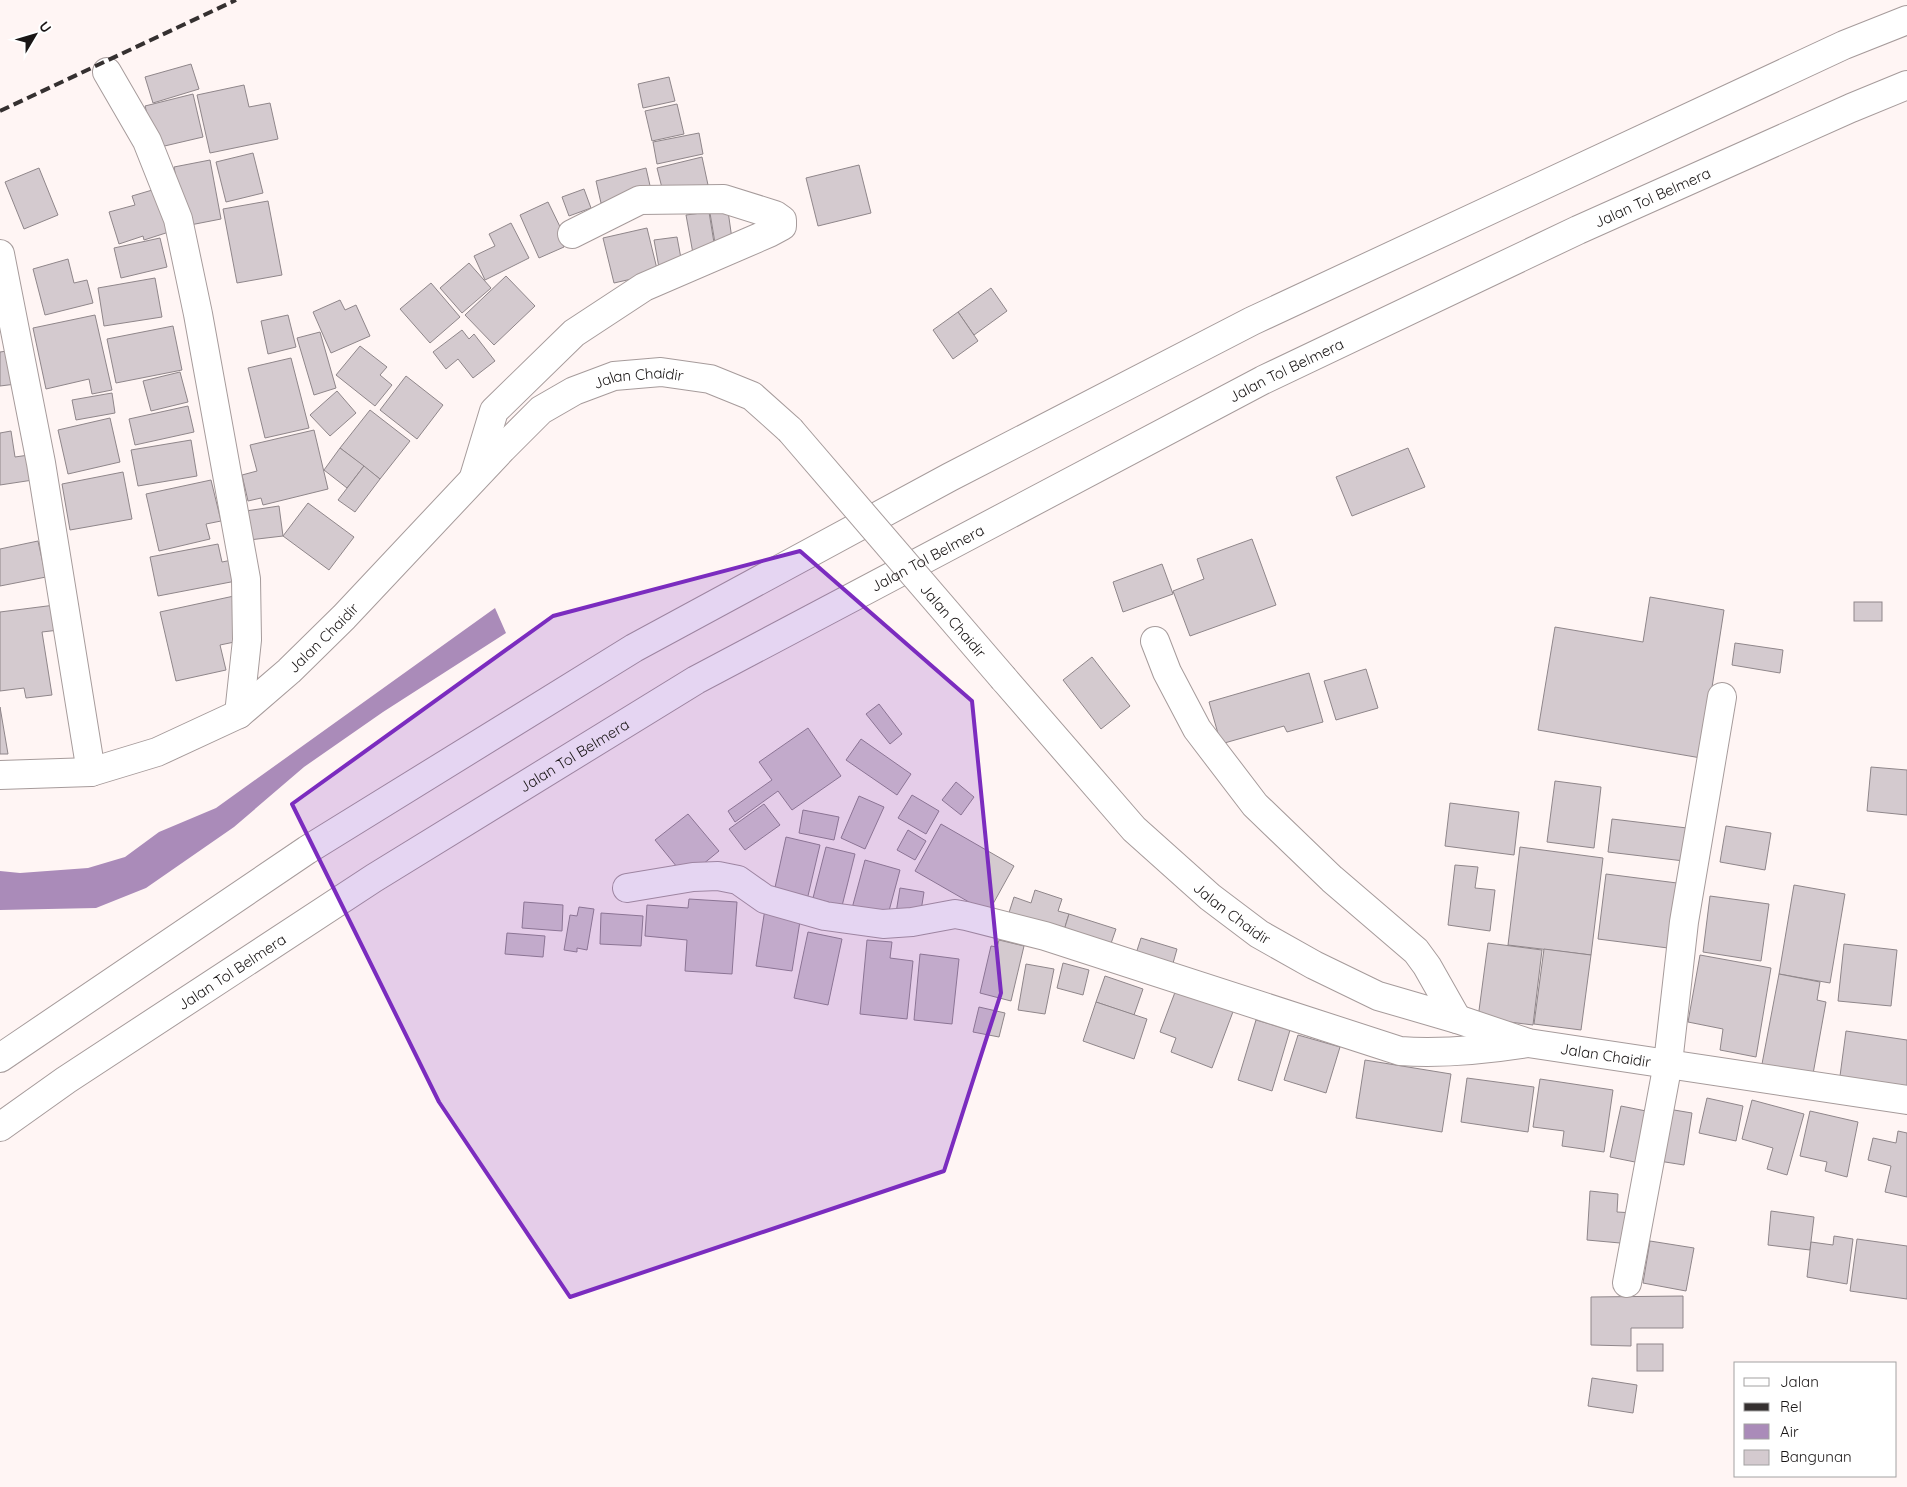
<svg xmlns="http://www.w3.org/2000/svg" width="1907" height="1487" font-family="Quicksand,sans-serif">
<rect width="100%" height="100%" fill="#fff5f4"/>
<polygon fill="#aa8bb9" points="495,608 506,633 383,712 304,767 234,827 146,888 96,908 0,910 0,871 20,873 88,868 125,857 159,832 216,808"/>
<g fill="#d4cacf" stroke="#8f868a">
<polygon points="191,64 199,89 153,103 145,77"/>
<polygon points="669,77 675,101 643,108 638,84"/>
<polygon points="244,85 249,107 270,103 278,139 210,153 197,95"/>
<polygon points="193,94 203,137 156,148 145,106"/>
<polygon points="677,104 684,134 652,141 645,111"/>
<polygon points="699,133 703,154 657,164 653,142"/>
<polygon points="253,153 263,193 226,202 216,162"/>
<polygon points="702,157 708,185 664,196 657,168"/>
<polygon points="210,160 221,219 185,226 174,167"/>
<polygon points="859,165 871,213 818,226 806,178"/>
<polygon points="39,168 58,215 24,229 5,182"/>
<polygon points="646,168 651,190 601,203 596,181"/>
<polygon points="159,188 172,231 144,240 143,236 119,244 109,212 135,205 132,196"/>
<polygon points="584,189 591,208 569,216 562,197"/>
<polygon points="268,201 282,275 237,283 223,209"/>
<polygon points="548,202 565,237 560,239 564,247 539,258 520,215"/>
<polygon points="728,211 733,246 716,249 710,213"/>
<polygon points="709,212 716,255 694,259 686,215"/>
<polygon points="511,223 529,258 485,280 474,256 495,246 489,234"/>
<polygon points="647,228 658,273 614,283 603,238"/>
<polygon points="677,237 683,269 660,273 654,240"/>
<polygon points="160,238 167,267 121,278 114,248"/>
<polygon points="68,259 74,283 87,280 93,303 45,315 33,269"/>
<polygon points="469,263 491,288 462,313 440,288"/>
<polygon points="506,276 535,306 494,345 465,315"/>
<polygon points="155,278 162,317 104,326 98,288"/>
<polygon points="431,283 460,317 430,343 400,309"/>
<polygon points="991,288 1007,311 974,335 958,312"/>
<polygon points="340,300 345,310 356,305 370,336 331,353 313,312"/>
<polygon points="958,312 978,341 953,359 933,330"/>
<polygon points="95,315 112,390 92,394 89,379 46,389 33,328"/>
<polygon points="288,315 296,347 268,354 261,321"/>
<polygon points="173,326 182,370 116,383 107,339"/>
<polygon points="462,330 469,339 474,334 495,361 473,378 458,359 446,369 433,352"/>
<polygon points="320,332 336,388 314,395 297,338"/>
<polygon points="360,346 387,367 380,375 392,385 375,406 336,375"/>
<polygon points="14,350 16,384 0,386 0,352"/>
<polygon points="291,358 309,428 265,438 248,368"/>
<polygon points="180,372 188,402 151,411 143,381"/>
<polygon points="406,376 443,405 417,439 380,410"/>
<polygon points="337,391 356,413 330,436 310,415"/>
<polygon points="112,393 115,413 76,420 72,400"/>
<polygon points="188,406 194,432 135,445 129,419"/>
<polygon points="370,410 410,441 380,479 340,448"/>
<polygon points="110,418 120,462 68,474 58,430"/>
<polygon points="314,430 328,489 263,505 261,498 248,501 242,475 257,471 250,445"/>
<polygon points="11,431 15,457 29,455 33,480 0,485 0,433"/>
<polygon points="191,440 197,476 138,486 131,450"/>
<polygon points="340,448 364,466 347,488 324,470"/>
<polygon points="1408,448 1425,487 1352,516 1336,477"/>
<polygon points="364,466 380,479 355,512 338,500"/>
<polygon points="123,472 132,519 70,530 62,484"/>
<polygon points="211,480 221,521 206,524 210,539 159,551 146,494"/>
<polygon points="308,503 354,537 329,570 283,536"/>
<polygon points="279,506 283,536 249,540 246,511"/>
<polygon points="1252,539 1276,605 1190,636 1173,591 1204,579 1197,559"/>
<polygon points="38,541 46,577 0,586 0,549"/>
<polygon points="218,544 222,562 232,560 236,581 158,596 150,557"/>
<polygon points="1162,564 1173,594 1123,612 1113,582"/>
<polygon points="234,596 244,640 220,645 226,670 176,681 160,612"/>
<polygon points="1650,597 1724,610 1701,758 1538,730 1555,627 1643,642"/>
<rect x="1854" y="602" width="28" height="19"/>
<polygon points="55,605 59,630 42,632 52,695 26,698 24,688 0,691 0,612"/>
<polygon points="1735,643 1783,650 1780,673 1732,665"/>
<polygon points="1092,657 1130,706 1101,729 1063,680"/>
<polygon points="1366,669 1378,708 1336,720 1324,681"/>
<polygon points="1309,673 1323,722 1287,732 1284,726 1221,744 1209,702"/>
<polygon points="879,704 902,734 890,744 866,714"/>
<polygon points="0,707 8,754 0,754"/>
<polygon points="808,728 841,776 792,810 778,791 735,822 728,811 772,780 759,762"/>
<polygon points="861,739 911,774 897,795 846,760"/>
<polygon points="1871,767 1907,770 1907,815 1867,811"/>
<polygon points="1555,781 1601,787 1594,848 1547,842"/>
<polygon points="956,782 974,797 961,815 942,800"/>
<polygon points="912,795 939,811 926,834 898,818"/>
<polygon points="859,796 884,807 865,849 841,838"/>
<polygon points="1450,803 1519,812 1514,855 1445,846"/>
<polygon points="764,804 780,825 745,850 729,829"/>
<polygon points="803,810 839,817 834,840 799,833"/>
<polygon points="688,814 719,851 686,878 655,840"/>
<polygon points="1612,819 1687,828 1684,861 1608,852"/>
<polygon points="941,824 1014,866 988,913 915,871"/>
<polygon points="1726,826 1771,833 1765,870 1720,862"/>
<polygon points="908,830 926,841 915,860 897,850"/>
<polygon points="786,837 820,845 807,900 774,892"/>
<polygon points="826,847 855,854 842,906 813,898"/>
<polygon points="1520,847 1603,858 1591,955 1508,945"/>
<polygon points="865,860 900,870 886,922 851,912"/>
<polygon points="1455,865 1478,867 1475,888 1495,890 1490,931 1448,925"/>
<polygon points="1606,874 1677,883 1668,948 1598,939"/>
<polygon points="1794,885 1845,894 1830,983 1779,974"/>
<polygon points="900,888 924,892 920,917 896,913"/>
<polygon points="1035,890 1062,899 1058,911 1069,914 1061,940 1006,922 1014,897 1031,903"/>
<polygon points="1710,896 1769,904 1761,961 1703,952"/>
<polygon points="689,899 737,902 732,974 685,971 687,940 645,936 647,905 688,908"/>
<polygon points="524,902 563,905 562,931 522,928"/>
<polygon points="579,907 594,909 587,950 577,948 577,952 564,950 570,915 577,916"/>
<polygon points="765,909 801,915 792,971 756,966"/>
<polygon points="601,913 643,916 641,946 600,944"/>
<polygon points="1069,914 1116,929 1107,955 1061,940"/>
<polygon points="808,932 842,939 828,1005 794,998"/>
<polygon points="507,933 545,936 543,957 505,954"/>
<polygon points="1141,938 1177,949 1170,974 1133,963"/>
<polygon points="867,940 892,942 890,958 913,961 907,1019 860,1014"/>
<polygon points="999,940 1024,946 1011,1001 980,993 991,946 997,947"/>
<polygon points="1488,943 1542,950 1533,1025 1478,1018"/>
<polygon points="1844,944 1897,950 1891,1006 1838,1001"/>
<polygon points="1544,949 1591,955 1581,1030 1534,1024"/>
<polygon points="920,954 959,959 952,1024 914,1020"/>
<polygon points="1700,955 1771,968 1756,1057 1720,1050 1723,1029 1688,1022"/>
<polygon points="1063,963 1089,970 1083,995 1057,988"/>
<polygon points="1026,964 1054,969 1045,1014 1018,1010"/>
<polygon points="1779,974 1820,982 1817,1000 1826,1002 1813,1074 1762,1064"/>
<polygon points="1105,976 1143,989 1134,1015 1096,1002"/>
<polygon points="1177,987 1234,1009 1212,1068 1171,1052 1176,1038 1160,1032"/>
<polygon points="1096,1002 1147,1019 1134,1059 1083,1041"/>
<polygon points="979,1007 1005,1013 999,1037 973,1032"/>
<polygon points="1256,1020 1290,1030 1272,1091 1238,1080"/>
<polygon points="1846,1031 1907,1040 1907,1086 1840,1076"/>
<polygon points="1298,1035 1340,1047 1326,1093 1284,1080"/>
<polygon points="1365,1060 1451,1074 1442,1132 1356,1118"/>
<polygon points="1467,1078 1534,1087 1528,1132 1461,1122"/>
<polygon points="1540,1079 1613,1090 1604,1152 1562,1146 1564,1131 1533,1127"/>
<polygon points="1707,1098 1743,1106 1736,1141 1699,1133"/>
<polygon points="1752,1100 1804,1114 1787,1175 1767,1169 1773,1148 1742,1139"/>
<polygon points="1621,1106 1651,1112 1640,1163 1610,1157"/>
<polygon points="1668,1109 1692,1113 1684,1165 1659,1161"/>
<polygon points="1810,1111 1858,1122 1847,1177 1825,1171 1827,1162 1800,1156"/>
<polygon points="1898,1131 1907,1133 1907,1197 1885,1192 1891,1166 1868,1160 1873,1138 1896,1143"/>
<polygon points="1590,1191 1618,1194 1617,1212 1634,1213 1631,1244 1587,1240"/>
<polygon points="1771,1211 1814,1217 1810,1250 1768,1245"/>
<polygon points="1834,1236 1853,1239 1847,1284 1807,1277 1811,1242 1833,1245"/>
<polygon points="1857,1239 1907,1246 1907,1299 1850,1291"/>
<polygon points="1650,1241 1694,1248 1686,1291 1643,1283"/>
<polygon points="1683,1296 1683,1328 1631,1328 1631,1346 1591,1345 1591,1297"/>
<rect x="1637" y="1344" width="26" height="27"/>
<polygon points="1592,1378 1637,1385 1633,1413 1588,1406"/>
</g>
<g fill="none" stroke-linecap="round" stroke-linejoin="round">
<g stroke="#a69b9b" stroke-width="30">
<g id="minor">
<polyline points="107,72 147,141 178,219 198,314 246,579 247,640 239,714"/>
<polyline points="0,254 41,463 91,772"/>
<polyline points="474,477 494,411 574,333 644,287 769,233 782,226 782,220 775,215 724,199 640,200 572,234"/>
<polyline points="1155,641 1167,672 1197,729 1255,805 1332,879 1416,951 1427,966 1457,1019"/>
<path d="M627 888 693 877 718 876 738 880 765 899 825 916 883 924 912 922 955 914 966 916 1045 936 1400 1051C1444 1054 1484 1050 1528 1043"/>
<polyline points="1627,1283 1668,1063 1684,922 1722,697"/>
</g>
</g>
<g stroke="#a69b9b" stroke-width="30">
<g id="tertiary">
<path id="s1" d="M1004 679 1134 829 1210 897 1259 934 1314 965 1378 996 1457 1019 1528 1043 1907 1100"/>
<path id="s2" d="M0 775 91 772 157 752 239 714 289 671 344 617 502 449 541 410 574 391 614 376 661 372 710 379 752 396 790 430"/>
</g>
</g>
<g stroke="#a69b9b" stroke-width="30">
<g id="motorway">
<polyline points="0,1058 307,850 634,648 950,477 1252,321 1844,45 1907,20"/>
<path id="s3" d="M0 1127 66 1080 374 878 696 680 1263 380 1578 230 1851 108 1907 85"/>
</g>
</g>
<use href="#minor" stroke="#fff" stroke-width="28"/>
<use href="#tertiary" stroke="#fff" stroke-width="28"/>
<use href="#motorway" stroke="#fff" stroke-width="28"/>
<polyline stroke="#353030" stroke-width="4" stroke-dasharray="10 5" stroke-linecap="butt" points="0,111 236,0"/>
<g stroke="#a69b9b" stroke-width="30" stroke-linecap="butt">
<g id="tertiary-bridge">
<path id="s4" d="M790 430 1004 679"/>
</g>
</g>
<use href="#tertiary-bridge" stroke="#fff" stroke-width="28"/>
</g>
<path fill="#7b2cbf" fill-opacity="0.2" stroke="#7b2cbf" stroke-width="4" stroke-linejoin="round" d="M800 551 972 701 1001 993 944 1171 570 1297 439 1102 292 804 553 616Z"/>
<g text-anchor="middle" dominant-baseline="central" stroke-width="5" stroke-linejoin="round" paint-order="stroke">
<g font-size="15" fill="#1a1616" stroke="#fff">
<text stroke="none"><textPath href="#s3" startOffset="1899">Jalan Tol Belmera</textPath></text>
<text stroke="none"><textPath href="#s3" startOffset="1494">Jalan Tol Belmera</textPath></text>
<text stroke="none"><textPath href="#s2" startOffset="784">Jalan Chaidir</textPath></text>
<text stroke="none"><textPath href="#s3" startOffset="1089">Jalan Tol Belmera</textPath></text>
<text stroke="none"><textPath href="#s4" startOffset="251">Jalan Chaidir</textPath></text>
<text stroke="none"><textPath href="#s2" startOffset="364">Jalan Chaidir</textPath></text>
<text stroke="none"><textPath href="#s3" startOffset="684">Jalan Tol Belmera</textPath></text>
<text stroke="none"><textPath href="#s1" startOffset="328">Jalan Chaidir</textPath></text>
<text stroke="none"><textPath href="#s3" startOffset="279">Jalan Tol Belmera</textPath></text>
<text stroke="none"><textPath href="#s1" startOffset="732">Jalan Chaidir</textPath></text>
</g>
</g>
<rect x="1734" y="1362" width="162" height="115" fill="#ffffff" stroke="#a3a2a2"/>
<rect x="1744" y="1378" width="25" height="8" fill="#ffffff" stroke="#a3a2a2"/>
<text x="1780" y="1387" font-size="15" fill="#1a1616">Jalan</text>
<rect x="1744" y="1403" width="25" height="8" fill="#353030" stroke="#a3a2a2"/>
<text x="1780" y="1412" font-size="15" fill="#1a1616">Rel</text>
<rect x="1744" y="1424" width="25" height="15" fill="#aa8bb9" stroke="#a3a2a2"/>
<text x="1780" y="1437" font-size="15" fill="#1a1616">Air</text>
<rect x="1744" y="1450" width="25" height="15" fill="#d4cacf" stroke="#a3a2a2"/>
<text x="1780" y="1462" font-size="15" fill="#1a1616">Bangunan</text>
<g transform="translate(35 35) rotate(52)" stroke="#ffffff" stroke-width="4" paint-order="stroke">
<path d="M0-4L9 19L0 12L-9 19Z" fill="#1a1616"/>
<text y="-8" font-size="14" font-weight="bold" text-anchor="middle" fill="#1a1616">U</text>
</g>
</svg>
